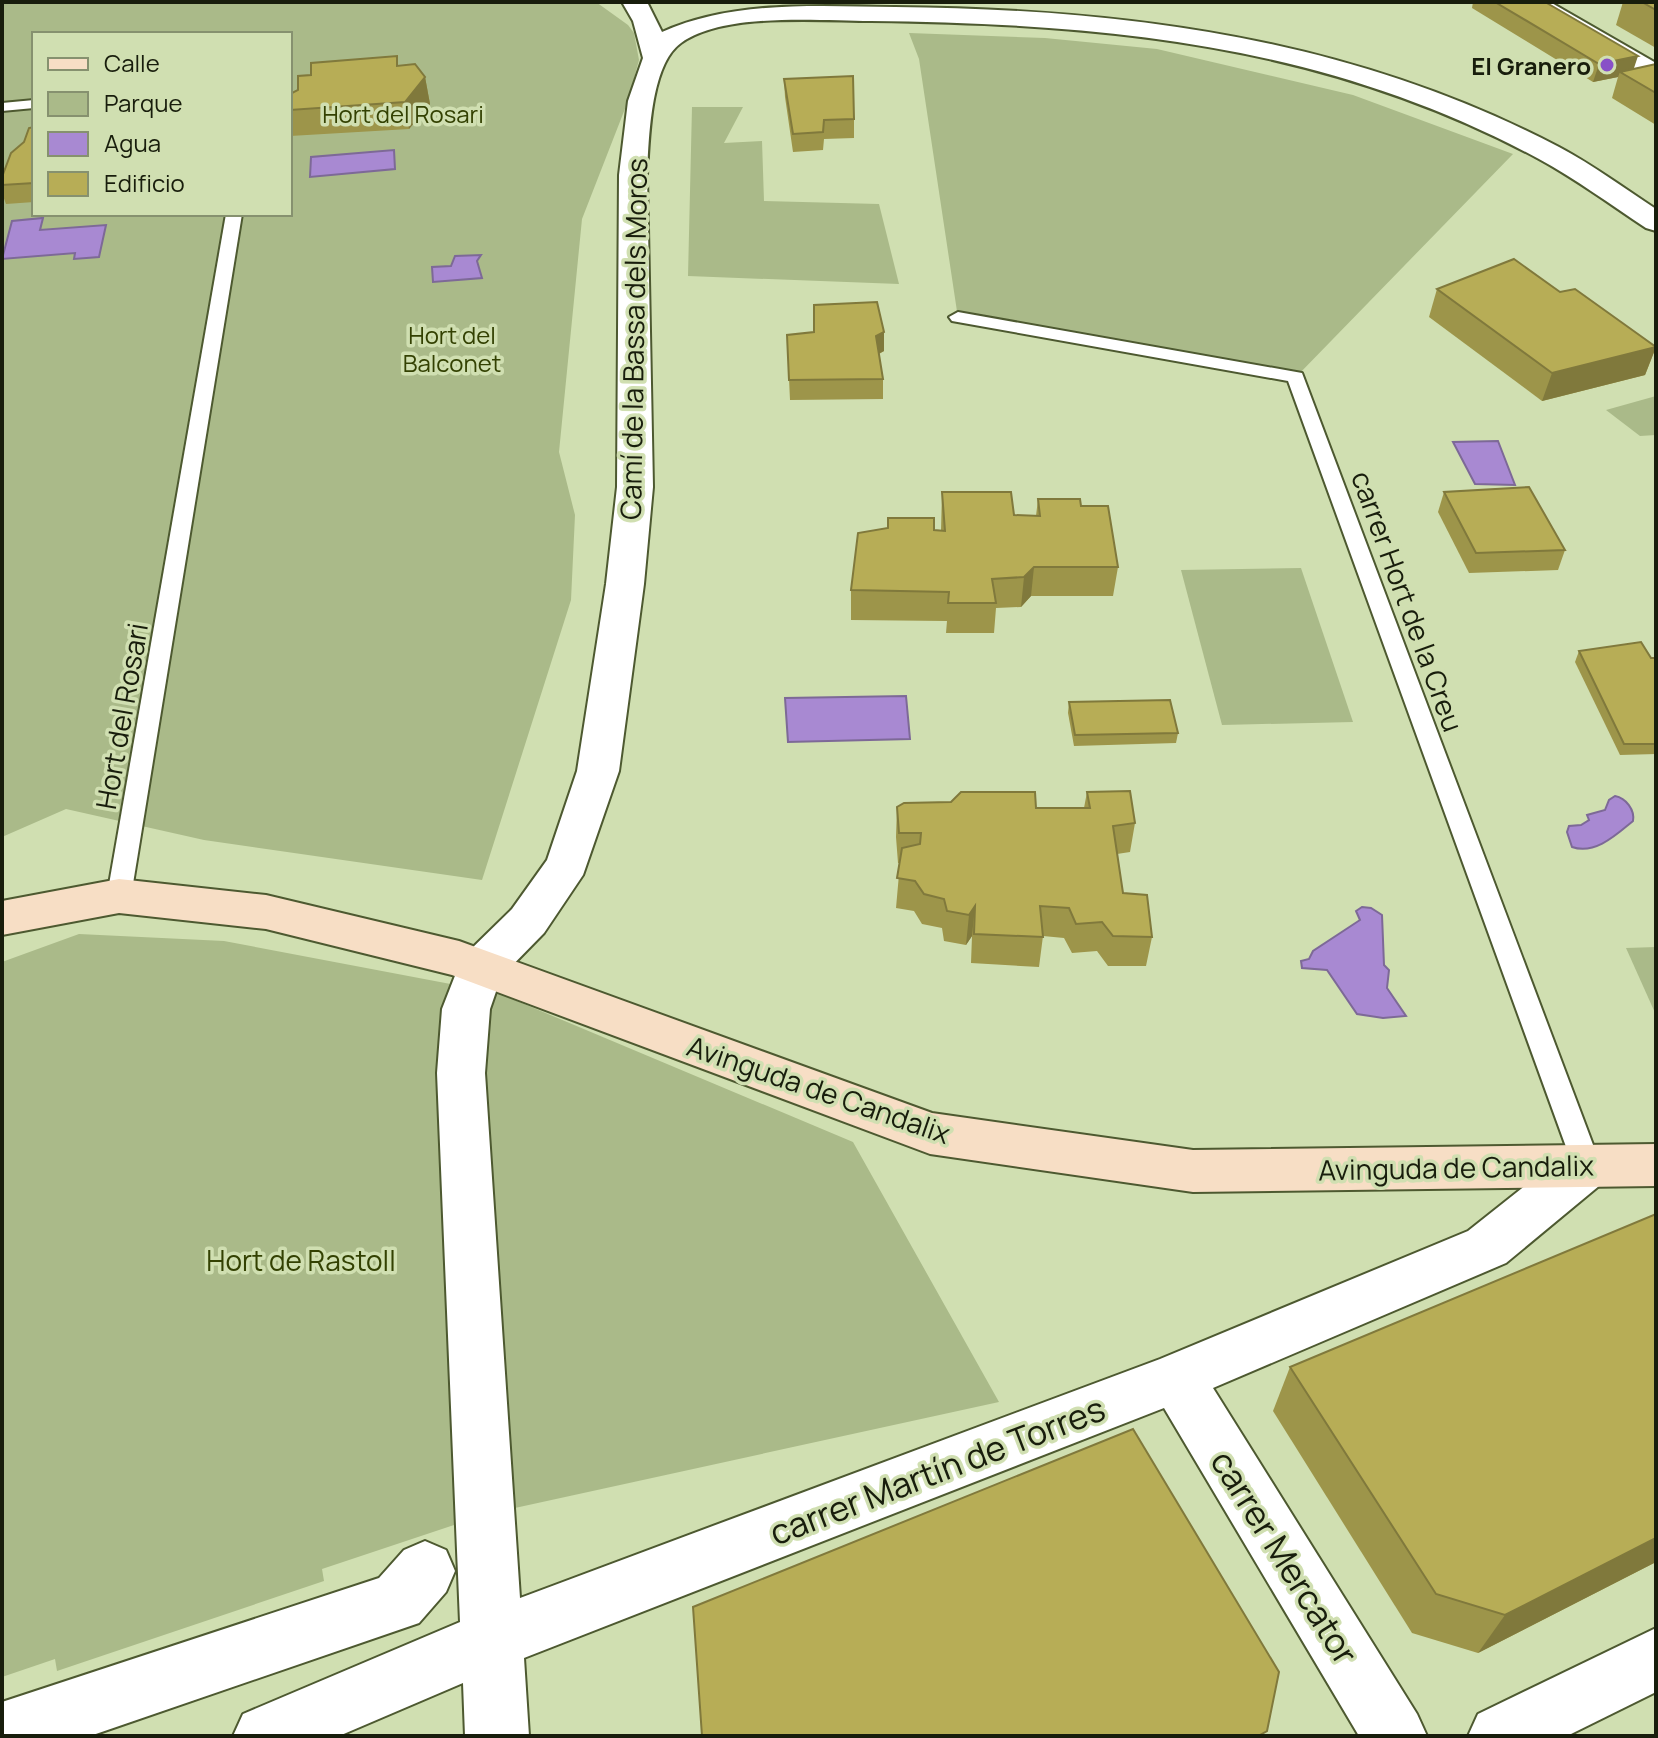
<svg xmlns="http://www.w3.org/2000/svg" width="1658" height="1738" font-family="Manrope,sans-serif">
<rect width="100%" height="100%" fill="#d0dfb1"/>
<g fill="#aaba89" fill-rule="evenodd">
<path d="M2 2H596L628 25 634 33 639 60 628 101 582 219 559 452 575 515 571 600 482 880 204 840 66 809 2 837ZM34 34H290V214H34Z"/>
<polygon points="909,33 1045,38 1157,49 1353,95 1513,154 1296,377 958,318 919,59"/>
<polygon points="692,107 743,107 724,143 762,141 764,201 879,204 899,284 688,276"/>
<polygon points="1656,396 1656,435 1640,436 1606,410"/>
<polygon points="1301,568 1353,722 1222,725 1181,570"/>
<polygon points="79,934 224,941 498,993 853,1142 999,1402 487,1514 322,1569 324,1581 57,1671 55,1659 2,1677 2,962"/>
<polygon points="1656,947 1656,1015 1626,948"/>
</g>
<g fill="#a889d2" stroke="#7d6997" stroke-width="2">
<polygon points="394,150 395,169 310,177 311,157"/>
<polygon points="43,218 40,230 106,225 99,257 74,259 75,253 2,259 12,221"/>
<polygon points="481,255 477,261 482,278 433,282 432,267 451,266 455,256"/>
<polygon points="1498,441 1515,485 1475,484 1453,442"/>
<polygon points="906,696 910,739 788,742 785,698"/>
<path d="M1615 796C1626 798 1635 810 1633 821 1616 835 1595 855 1572 847L1567 832 1569 826 1581 825 1589 820 1587 815 1605 810 1609 800Z"/>
<polygon points="1362,907 1371,908 1382,915 1384,965 1389,970 1387,988 1406,1016 1383,1018 1357,1014 1327,970 1302,968 1301,961 1309,959 1313,951 1360,920 1356,911"/>
</g>
<g fill="none" stroke-linecap="round" stroke-linejoin="round">
<g stroke="#4d5930" stroke-width="4">
<g id="lane">
<polygon points="34,100 34,108 2,111 2,103"/>
<polygon points="226,214 242,214 131,896 128,902 119,905 110,902 107,896"/>
<polygon points="958,312 1302,373 1601,1166 1597,1174 1587,1178 1577,1174 1573,1166 1288,381 952,321 949,317"/>
</g>
</g>
<g stroke="#4d5930" stroke-width="4">
<g id="street">
<path d="M622 2H647L662 32C733 0 819 6 895 7 1126 9 1351 38 1559 147 1593 165 1624 188 1656 209V231L1646 228C1611 205 1576 179 1539 159 1325 44 1109 24 871 21 819 21 724 12 681 43 650 65 649 140 647 175L653 487 644 584 619 771 583 875 544 933 501 977 490 1009 485 1073 520 1598 1160 1359 1468 1231 1569 1151 1587 1145 1605 1151 1612 1166 1605 1181 1506 1263 1213 1388 1417 1714 1427 1736H1359L1164 1408 524 1658 529 1736H465L463 1683 339 1736H233L243 1714 460 1622 437 1073 442 1009 458 968 465 955 512 909 547 860 577 771 606 584 617 487 619 175 628 101 643 58 633 21Z"/>
<polygon points="1520,2 1550,2 1656,63 1656,82 1647,80 1523,7"/>
<polygon points="425,1541 446,1550 455,1571 446,1592 419,1623 90,1736 2,1736 2,1702 379,1578 404,1550"/>
<polygon points="1656,1628 1656,1692 1567,1736 1468,1736 1478,1714"/>
</g>
</g>
<g stroke="#4d5930" stroke-width="4">
<polygon id="secondary" points="119,879 266,895 459,941 932,1113 1193,1150 1656,1144 1656,1186 1193,1192 930,1154 452,975 266,929 119,913 2,935 2,901"/>
</g>
<use href="#lane" fill="#fff" fill-rule="evenodd"/>
<use href="#street" fill="#fff" fill-rule="evenodd"/>
<use href="#secondary" fill="#f7dec5" fill-rule="evenodd"/>
</g>
<g fill="#9d954a">
<polygon points="1473,2 1545,2 1634,69 1656,64 1656,125 1612,98 1618,77 1593,82 1472,8"/>
<polygon points="1623,2 1656,2 1656,48 1616,25"/>
<polygon points="397,56 398,65 425,77 430,104 409,129 290,136 290,94 298,90 311,75"/>
<polygon points="784,79 854,119 854,138 824,139 823,150 793,152 785,97"/>
<polygon points="34,127 34,202 6,204 2,193 2,185"/>
<polygon points="1437,289 1560,292 1656,347 1645,375 1542,401 1429,317"/>
<polygon points="814,332 884,332 884,351 879,354 883,379 883,399 790,400 787,335"/>
<polygon points="942,492 1014,515 1036,516 1038,499 1081,506 1118,567 1113,596 1031,596 1021,607 996,608 994,633 946,633 947,621 851,620 851,590 934,530 941,531"/>
<polygon points="1444,492 1565,550 1558,570 1469,573 1438,512"/>
<polygon points="1579,651 1656,658 1656,754 1620,755 1575,662"/>
<polygon points="1069,702 1178,733 1176,743 1074,746 1068,713"/>
<polygon points="1087,792 1135,823 1130,852 1117,854 1123,893 1152,937 1146,966 1108,966 1097,951 1072,953 1064,938 1043,936 1039,967 971,963 972,936 966,945 944,941 942,928 922,924 914,911 896,908 900,863 898,863 896,837 897,807 951,802 1036,808 1084,808"/>
<polygon points="1656,1214 1656,1562 1478,1653 1412,1633 1273,1411 1290,1367"/>
</g>
<g fill="#80793c">
<polygon points="1638,56 1632,74 1620,72 1618,77 1593,82 1599,64"/>
<polygon points="425,77 430,104 409,129 405,102"/>
<polygon points="884,332 884,351 876,355 876,336"/>
<polygon points="1656,347 1645,375 1542,401 1552,373"/>
<polygon points="1034,567 1031,596 1021,607 1024,577"/>
<polygon points="975,906 972,936 966,945 969,915"/>
<polygon points="1656,1538 1656,1562 1478,1653 1505,1615"/>
</g>
<g fill="#b7ad56" stroke="#80793c" stroke-width="2">
<polygon points="1495,2 1545,2 1638,56 1599,64"/>
<polygon points="1642,2 1656,2 1656,10"/>
<polygon points="397,56 397,66 415,64 425,77 405,102 290,110 290,94 298,90 298,76 311,75 311,63"/>
<polygon points="1656,64 1656,93 1620,72"/>
<polygon points="853,76 854,119 824,120 823,132 793,134 784,79"/>
<polygon points="34,127 34,183 2,185 2,177 11,153 24,142 29,128"/>
<polygon points="1514,259 1560,292 1575,289 1656,347 1552,373 1437,289"/>
<polygon points="877,302 884,332 876,336 883,379 789,380 787,335 814,332 814,305"/>
<polygon points="1529,487 1565,550 1476,553 1444,492"/>
<polygon points="942,492 1011,492 1014,515 1040,516 1038,499 1080,499 1081,506 1108,506 1118,567 1034,567 1024,577 992,579 996,603 948,603 949,592 851,590 858,533 888,528 888,518 934,518 934,530 945,531"/>
<polygon points="1641,642 1651,658 1656,658 1656,744 1624,744 1579,651"/>
<polygon points="1170,700 1178,733 1075,735 1069,702"/>
<polygon points="1130,791 1135,823 1113,826 1123,893 1147,895 1152,937 1113,936 1102,922 1076,924 1069,908 1040,906 1043,937 974,934 975,906 969,915 947,911 944,899 924,894 915,881 897,878 902,848 920,844 921,833 899,833 897,807 904,803 951,802 961,792 1035,792 1036,808 1090,808 1087,792"/>
<polygon points="1656,1214 1656,1538 1505,1615 1436,1594 1290,1367"/>
<polygon points="1133,1429 1279,1672 1267,1731 1258,1736 702,1736 693,1607"/>
</g>
<circle fill="#8850c7" stroke="#d0dfb1" stroke-width="3" cx="1607" cy="65" r="8"/>
<g text-anchor="middle" dominant-baseline="central" stroke-width="7" stroke-linejoin="round" paint-order="stroke">
<g font-size="24" font-weight="bold" fill="#181d0c" stroke="#d0dfb1" text-anchor="end">
<text x="1591" y="65">El Granero</text>
</g>
<g font-size="24" fill="#334102" stroke="#d0dfb1">
<text x="403" y="113">Hort del Rosari</text>
<text x="452" y="334">Hort del<tspan x="452" dy="28">Balconet</tspan></text>
</g>
<g font-size="28" fill="#181d0c" stroke="#d0dfb1">
<text transform="translate(633 339) rotate(-89)">Camí de la Bassa dels Moros</text>
<text transform="translate(1408 601) rotate(70)">carrer Hort de la Creu</text>
<text transform="translate(121 716) rotate(-80)">Hort del Rosari</text>
<text transform="translate(819 1089) rotate(19)">Avinguda de Candalix</text>
<text transform="translate(1456 1167) rotate(-1)">Avinguda de Candalix</text>
</g>
<g font-size="28" fill="#334102" stroke="#d0dfb1">
<text x="301" y="1260">Hort de Rastoll</text>
</g>
<g font-size="34" fill="#181d0c" stroke="#d0dfb1">
<text transform="translate(937 1470) rotate(-21)">carrer Martín de Torres</text>
<text transform="translate(1285 1557) rotate(58)">carrer Mercator</text>
</g>
</g>
<rect width="1658" height="1738" fill="none" stroke="#181d0c" stroke-width="8"/>
<rect x="32" y="32" width="260" height="184" fill="#d0dfb1" stroke="#86916f" stroke-width="2"/>
<rect x="48" y="58" width="40" height="12" fill="#f7dec5" stroke="#86916f" stroke-width="2"/>
<text x="104" y="72" font-size="24" fill="#181d0c">Calle</text>
<rect x="48" y="92" width="40" height="24" fill="#aaba89" stroke="#86916f" stroke-width="2"/>
<text x="104" y="112" font-size="24" fill="#181d0c">Parque</text>
<rect x="48" y="132" width="40" height="24" fill="#a889d2" stroke="#86916f" stroke-width="2"/>
<text x="104" y="152" font-size="24" fill="#181d0c">Agua</text>
<rect x="48" y="172" width="40" height="24" fill="#b7ad56" stroke="#86916f" stroke-width="2"/>
<text x="104" y="192" font-size="24" fill="#181d0c">Edificio</text>
</svg>
